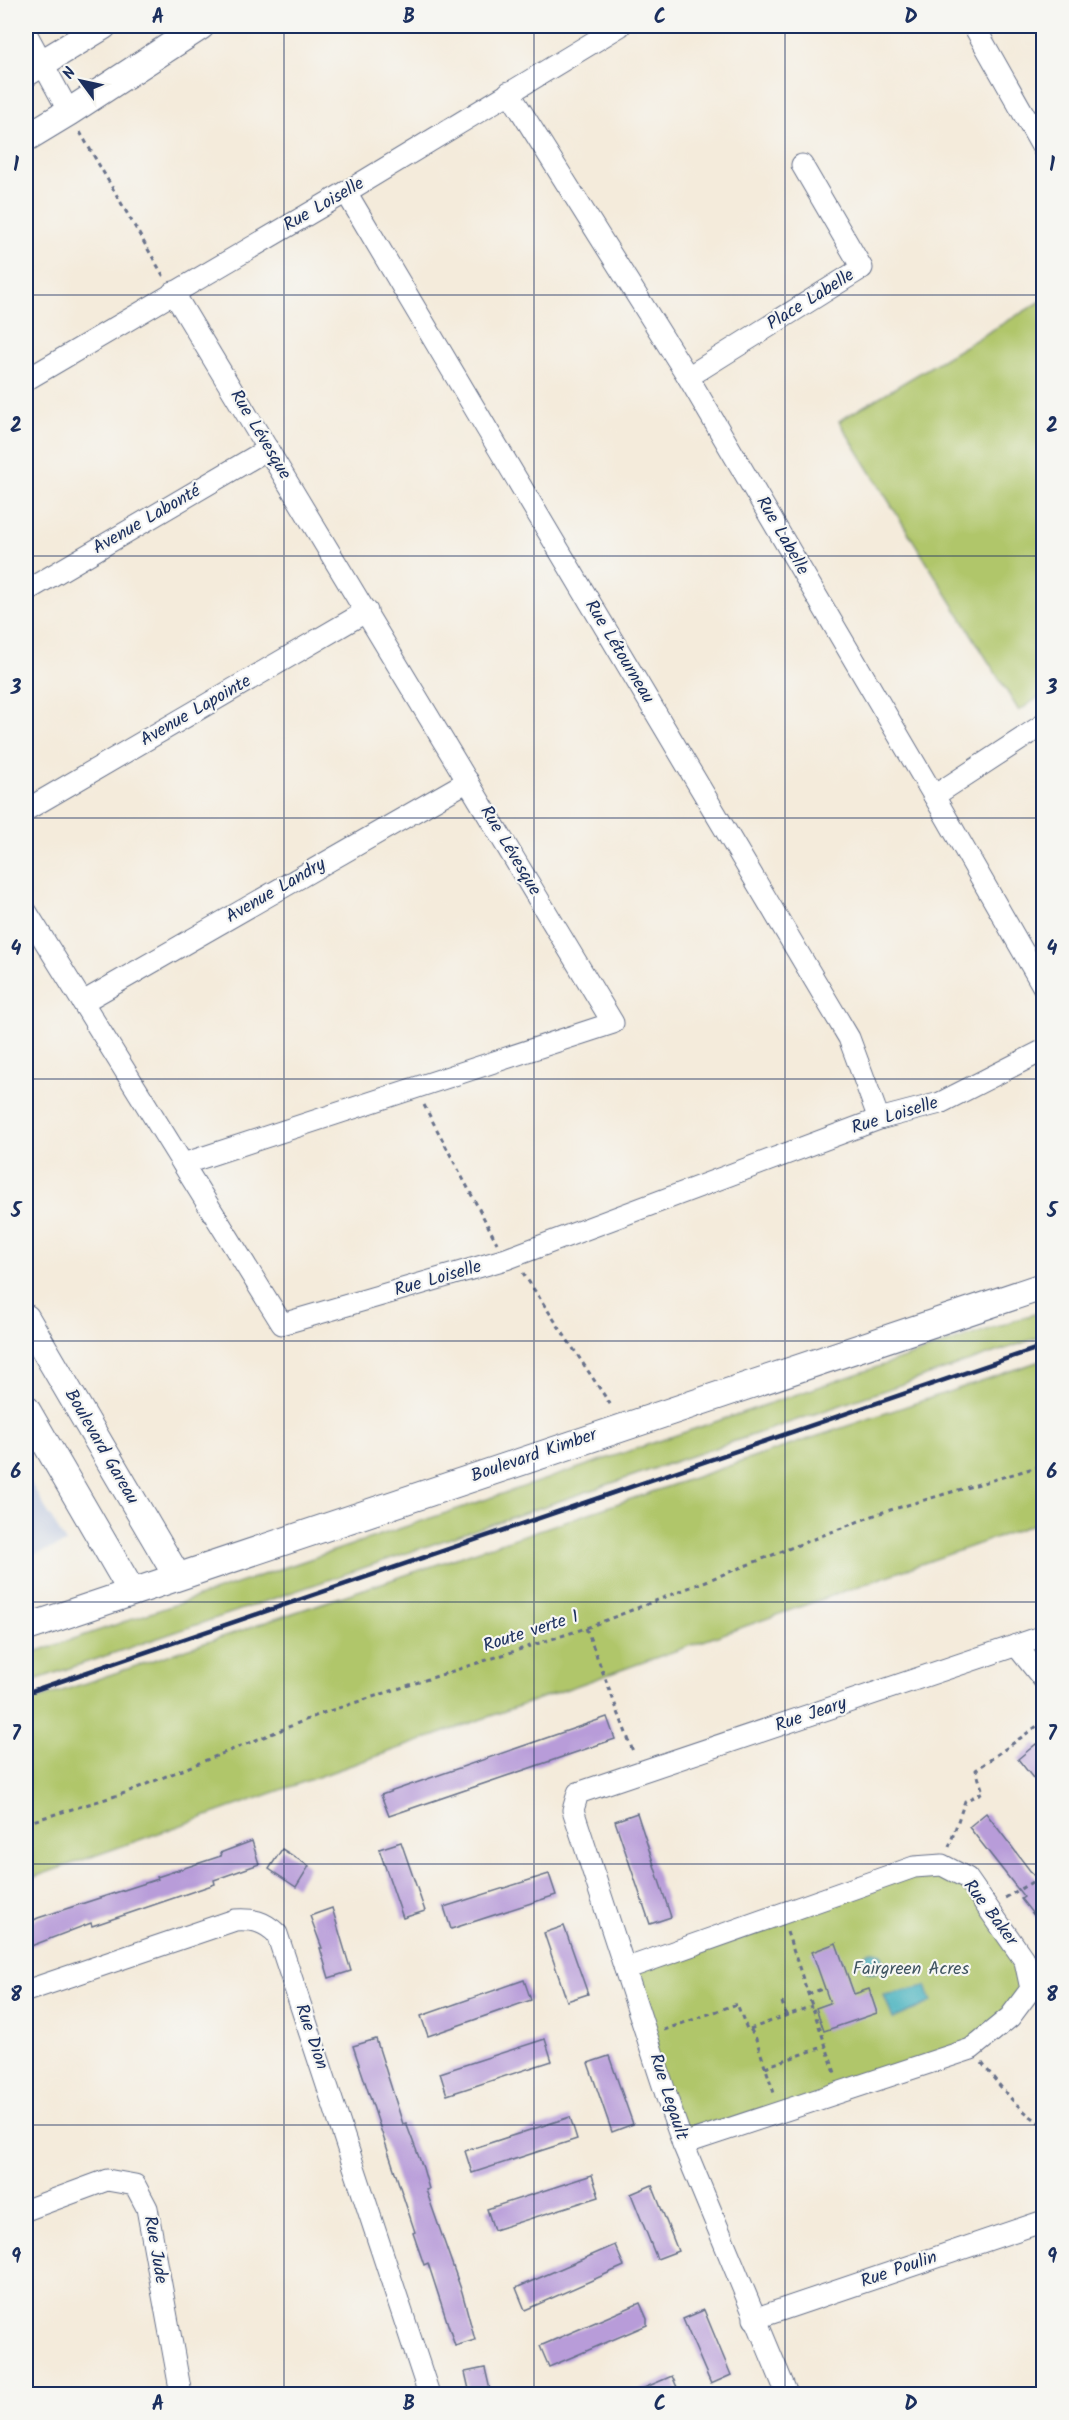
<svg xmlns="http://www.w3.org/2000/svg" width="1069" height="2420" font-family="Kalam,sans-serif">
<rect width="100%" height="100%" fill="#f6f6f2"/>
<filter id="ink" filterUnits="userSpaceOnUse"><feTurbulence type="fractalNoise" baseFrequency=".0167" numOctaves="2"/><feDisplacementMap in="SourceGraphic" scale="12" xChannelSelector="R" yChannelSelector="G"/><feConvolveMatrix kernelMatrix="1 2 1 2 8 2 1 2 1" color-interpolation-filters="sRGB"/></filter>
<filter id="wash" filterUnits="userSpaceOnUse"><feTurbulence type="fractalNoise" baseFrequency=".008" numOctaves="4" result="noise"/><feDisplacementMap in="SourceGraphic" scale="24" xChannelSelector="R" yChannelSelector="G"/><feGaussianBlur stdDeviation="1.35" result="paint"/><feColorMatrix in="noise" values="0 0 0 0 0 0 0 0 0 0 0 0 0 0 0 0 0 1.4 0 .05"/><feComposite in="paint" operator="in"/></filter>
<g filter="url(#wash)">
<rect width="100%" height="100%" fill="#f4ebdb"/>
<polygon fill="#b9c4de" points="26,1475 66,1543 26,1558"/>
<g fill="#b0c66a" stroke="#667a64" stroke-width="1.5">
<polygon points="1043,300 1043,694 1019,711 839,421"/>
<polygon points="1043,1311 1043,1336 26,1683 26,1655"/>
<polygon points="1043,1360 1043,1521 26,1880 26,1703"/>
<polygon points="914,1867 967,1878 1031,1989 971,2049 683,2144 625,1969"/>
</g>
<g fill="#40afbc" stroke="#2e6f8d" stroke-width="1.5">
<circle cx="873" cy="1962" r="11"/>
<polygon points="926,1986 932,2002 893,2019 884,1995"/>
</g>
<g id="blocks">
<g fill="#b89cd9">
<polygon points="607,1717 615,1739 389,1816 381,1795"/>
<polygon points="1036,1744 1044,1753 1044,1792 1018,1759"/>
<polygon points="637,1813 671,1917 650,1924 615,1821"/>
<polygon points="986,1813 1044,1889 1044,1928 1021,1899 1024,1897 969,1827"/>
<polygon points="252,1841 259,1864 214,1880 215,1884 92,1926 91,1923 26,1948 26,1924 38,1918 158,1879 157,1877 221,1856 220,1853"/>
<polygon points="401,1842 425,1911 403,1918 379,1849"/>
<polygon points="282,1849 309,1866 296,1887 269,1869"/>
<polygon points="549,1874 556,1895 451,1929 444,1907"/>
<polygon points="332,1908 351,1971 329,1978 320,1948 322,1948 310,1916"/>
<polygon points="564,1926 588,1994 567,2001 544,1933"/>
<polygon points="836,1943 854,1994 869,1989 877,2013 824,2031 816,2008 830,2003 812,1952"/>
<polygon points="524,1980 531,2000 428,2036 421,2016"/>
<polygon points="376,2039 403,2124 406,2123 423,2168 429,2189 426,2190 462,2292 475,2340 455,2346 428,2263 424,2265 413,2233 415,2232 353,2046"/>
<polygon points="545,2039 552,2061 447,2095 440,2073"/>
<polygon points="609,2056 633,2124 612,2132 588,2063"/>
<polygon points="570,2117 577,2139 472,2173 465,2151"/>
<polygon points="592,2175 599,2197 494,2230 487,2209"/>
<polygon points="652,2185 678,2251 657,2259 631,2194"/>
<polygon points="615,2245 624,2266 525,2310 516,2288"/>
<polygon points="640,2303 647,2319 647,2325 549,2367 540,2346"/>
<polygon points="704,2310 731,2375 711,2384 683,2319"/>
<polygon points="485,2368 491,2394 470,2394 465,2372"/>
<polygon points="672,2376 680,2394 630,2394"/>
</g>
</g>
</g>
<g filter="url(#ink)">
<use href="#blocks" fill-opacity="0" stroke="#67718a" stroke-width="1.5"/>
<g fill="none" stroke-linecap="round" stroke-linejoin="round">
<g stroke="#67718a" stroke-width="23">
<g id="minor">
<polyline points="974,26 1044,150"/>
<polyline points="26,33 69,112"/>
<polyline points="509,92 688,377 934,796 1044,988"/>
<polyline points="346,192 849,1038 879,1119"/>
<polyline points="173,292 613,1023 183,1164"/>
<polyline points="688,377 862,268 802,165"/>
<polyline points="26,380 346,192 620,26"/>
<polyline points="26,591 268,449"/>
<polyline points="934,796 1044,724"/>
<polyline points="26,810 367,611"/>
<polyline points="26,911 282,1324 506,1259 879,1119 940,1103 1044,1050"/>
<polyline points="83,1002 468,781"/>
<polyline points="1016,1645 1044,1680"/>
<polyline points="625,1969 914,1867 942,1865 967,1878 1025,1961 1031,1989 1010,2017 971,2049 683,2144"/>
<path d="M26 1991 235 1920C253 1919 264 1921 277 1934L429 2394"/>
<polyline points="26,2210 107,2180 135,2185 147,2208 181,2394"/>
<polyline points="754,2319 1044,2221"/>
<polyline points="787,2394 683,2144 672,2113 573,1810 578,1793 1044,1636"/>
</g>
</g>
<g stroke="#67718a" stroke-width="29">
<g id="tertiary">
<polyline points="26,73 103,26"/>
<polyline points="26,138 69,112 201,26"/>
<polyline points="26,1318 177,1576"/>
<polyline points="26,1409 132,1592"/>
<polyline points="26,1628 1044,1286"/>
</g>
</g>
<g stroke="#67718a" stroke-width="3" stroke-dasharray="4.5 4.5" stroke-linecap="butt">
<polyline points="80,132 164,277"/>
<polyline points="424,1105 497,1243"/>
<polyline points="523,1273 612,1407"/>
<polyline points="586,1628 634,1754"/>
<polyline points="26,1823 122,1794 323,1713 586,1628 880,1513 1044,1465"/>
<polyline points="949,1847 965,1801 983,1792 976,1770 1044,1721"/>
<polyline points="1005,1898 1044,1875"/>
<polyline points="787,1932 835,2073"/>
<polyline points="808,1994 825,1988"/>
<polyline points="782,2002 786,2015"/>
<polyline points="750,2029 812,2006"/>
<polyline points="664,2030 737,2004 747,2029 750,2029 755,2036 774,2093"/>
<path d="M982 2063C1000 2086 1017 2110 1044 2125"/>
<polyline points="765,2067 826,2046"/>
</g>
<use href="#minor" stroke="#fff" stroke-width="21"/>
<use href="#tertiary" stroke="#fff" stroke-width="27"/>
<polyline stroke="#1b2f5e" stroke-width="4.5" points="26,1693 1044,1346"/>
</g>
</g>
<path fill="none" stroke="#1b2f5e" stroke-width="1.5" stroke-opacity="0.55" d="M284 26V2394M534 26V2394M785 26V2394M26 295H1044M26 556H1044M26 818H1044M26 1079H1044M26 1341H1044M26 1602H1044M26 1864H1044M26 2125H1044"/>
<g text-anchor="middle" dominant-baseline="central" stroke-width="4.5" stroke-linejoin="round" paint-order="stroke">
<g font-size="18" fill="#1b2f5e" stroke="#f6f6f2">
<text transform="translate(324 205) rotate(-30)">Rue Loiselle</text>
<text transform="translate(811 300) rotate(-32)">Place Labelle</text>
<text transform="translate(260 435) rotate(59)">Rue Lévesque</text>
<text transform="translate(147 520) rotate(-30)">Avenue Labonté</text>
<text transform="translate(782 536) rotate(60)">Rue Labelle</text>
<text transform="translate(619 652) rotate(59)">Rue Létourneau</text>
<text transform="translate(196 711) rotate(-30)">Avenue Lapointe</text>
<text transform="translate(510 851) rotate(59)">Rue Lévesque</text>
<text transform="translate(276 891) rotate(-30)">Avenue Landry</text>
<text transform="translate(895 1116) rotate(-17)">Rue Loiselle</text>
<text transform="translate(438 1279) rotate(-16)">Rue Loiselle</text>
<text transform="translate(101 1447) rotate(60)">Boulevard Gareau</text>
<text transform="translate(534 1456) rotate(-19)">Boulevard Kimber</text>
<text transform="translate(531 1632) rotate(-18)">Route verte 1</text>
<text transform="translate(811 1715) rotate(-19)">Rue Jeary</text>
<text transform="translate(990 1913) rotate(53)">Rue Baker</text>
<text transform="translate(311 2037) rotate(71)">Rue Dion</text>
<text transform="translate(668 2097) rotate(72)">Rue Legault</text>
<text transform="translate(155 2250) rotate(80)">Rue Jude</text>
<text transform="translate(899 2270) rotate(-19)">Rue Poulin</text>
</g>
<g font-size="18" fill="#405561" stroke="#f6f6f2">
<text x="911" y="1969">Fairgreen Acres</text>
</g>
</g>
<rect width="1069" height="2420" fill="none" stroke="#f6f6f2" stroke-width="66"/>
<g transform="translate(81 81) rotate(303)" stroke="#f6f6f2" stroke-width="4.5" paint-order="stroke">
<path d="M0-4.5L10 22L0 15L-10 22Z" fill="#1b2f5e"/>
<text y="-9" font-size="16" font-weight="bold" text-anchor="middle" fill="#1b2f5e">N</text>
</g>
<rect x="33" y="33" width="1003" height="2354" fill="none" stroke="#1b2f5e" stroke-width="2"/>
<g font-size="20" text-anchor="middle" font-weight="bold" fill="#1b2f5e">
<text x="158" y="23">A</text>
<text x="409" y="23">B</text>
<text x="660" y="23">C</text>
<text x="911" y="23">D</text>
<text x="16" y="171">1</text>
<text x="1052" y="171">1</text>
<text x="16" y="432">2</text>
<text x="1052" y="432">2</text>
<text x="16" y="694">3</text>
<text x="1052" y="694">3</text>
<text x="16" y="955">4</text>
<text x="1052" y="955">4</text>
<text x="16" y="1217">5</text>
<text x="1052" y="1217">5</text>
<text x="16" y="1478">6</text>
<text x="1052" y="1478">6</text>
<text x="16" y="1740">7</text>
<text x="1052" y="1740">7</text>
<text x="16" y="2001">8</text>
<text x="1052" y="2001">8</text>
<text x="16" y="2263">9</text>
<text x="1052" y="2263">9</text>
<text x="158" y="2410">A</text>
<text x="409" y="2410">B</text>
<text x="660" y="2410">C</text>
<text x="911" y="2410">D</text>
</g>
</svg>
